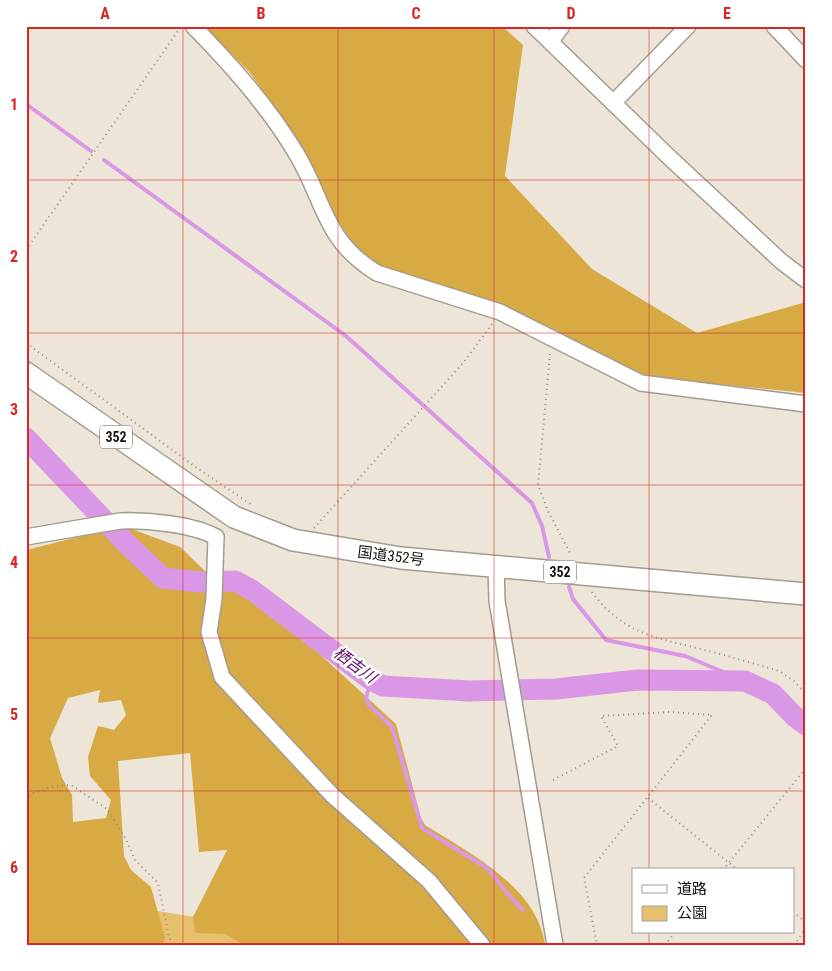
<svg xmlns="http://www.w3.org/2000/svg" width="832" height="971" font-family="'Roboto Condensed','Noto Sans JP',sans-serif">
<rect width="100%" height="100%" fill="#ece5d8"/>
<polygon fill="#e7c06e" points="26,889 351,943 352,945 26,945"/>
<g fill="#d7aa44" fill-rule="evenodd">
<polygon points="204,26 502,26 523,45 505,176 592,269 697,333 806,302 806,393 648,377 613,363 558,331 505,306 385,269 357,250 335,216 299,144 269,100 251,74"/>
<path d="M129 528 180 547 204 570 303 636 313 648 396 724 421 818 425 825C470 853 538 888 545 945H244L225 934 195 933 193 917 227 850 199 852 190 753 118 761 124 856 131 870 151 887 165 938 162 945H26V550L94 533ZM100 690 98 703 121 700 126 715 114 730 98 726 88 757 90 776 111 800 106 818 73 822 72 795 62 778 50 738 68 698Z"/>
</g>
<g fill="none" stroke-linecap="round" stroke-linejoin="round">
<g stroke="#d997e5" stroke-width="4">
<polyline points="26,104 91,151"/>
<polyline points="104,160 346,336 532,503 542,526 549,557"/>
<polyline points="569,587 573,599 606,640 685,656 745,681"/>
<polyline points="371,680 366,698 369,705 392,727 422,828 487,868 514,901 523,910"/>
</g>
<polyline stroke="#d997e5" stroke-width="21" points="26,438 126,543 163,578 200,582 235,581 252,590 371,680 383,686 469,691 556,689 637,680 745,681 773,694 794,716 806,725"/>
<g stroke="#a39c8f" stroke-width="18">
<g id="minor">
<path d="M193 26C232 66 267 105 296 153 325 201 323 240 377 273L500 312 641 383 806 404"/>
<polyline points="534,26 670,158 782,262 806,280"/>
<polyline points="774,26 806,60"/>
<polyline points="551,41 562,26"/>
<polyline points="614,102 688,26"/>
<path d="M26 537 120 521C147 520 192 524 216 537"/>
<polyline points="216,537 214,599 209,632 222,677 332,795 429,881 482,945"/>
<polyline points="496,566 497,601 555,945"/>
</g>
</g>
<g stroke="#a39c8f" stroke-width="24">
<polyline id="highway" points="26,373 234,517 293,540 401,558 806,594"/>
</g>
<g stroke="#938e85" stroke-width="2" stroke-dasharray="1 4" stroke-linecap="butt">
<polyline points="26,250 180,28"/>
<polyline points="26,343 197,468 252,505"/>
<polyline points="550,354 538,485 548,511 571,555"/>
<polyline points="314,528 464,362 492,324"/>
<path d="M592 592C622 632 652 637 697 648 725 655 752 663 779 671L794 681 806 694"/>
<polyline points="553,780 618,746 601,716 670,712 712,715 584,878 597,945"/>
<polyline points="648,798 738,870"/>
<polyline points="26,800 33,793 51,787 71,785 107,809 127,841 135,860 158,883 169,937 173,945"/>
<polyline points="723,870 806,768"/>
<polyline points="793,912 806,922"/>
<polyline points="665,945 675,932"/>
<polyline points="794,945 806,928"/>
</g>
<use href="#minor" stroke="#fff" stroke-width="15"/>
<use href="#highway" stroke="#fff" stroke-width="21"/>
</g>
<path fill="none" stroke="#d62828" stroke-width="1" stroke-opacity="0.55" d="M183 26V945M338 26V945M494 26V945M649 26V870M26 180H806M26 333H806M26 485H806M26 638H806M26 791H806M649 932V945"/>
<g text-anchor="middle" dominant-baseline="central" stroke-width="5" stroke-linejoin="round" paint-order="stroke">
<g fill="#fff" stroke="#5b5a56" stroke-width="1">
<rect x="100" y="425.5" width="32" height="23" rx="4"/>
<rect x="544" y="560.5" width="32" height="23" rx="4"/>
</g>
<g font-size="14" font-weight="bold" fill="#15130e">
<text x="116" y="437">352</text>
<text x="560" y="572">352</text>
</g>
<g font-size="15" fill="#15130e" stroke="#fff">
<text transform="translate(391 556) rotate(7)">国道352号</text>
</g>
<g font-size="16" font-style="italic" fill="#5e0a6c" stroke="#fff">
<text transform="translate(355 665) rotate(36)">栖吉川</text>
</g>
</g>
<rect width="832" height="971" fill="none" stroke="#ffffff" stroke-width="55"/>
<rect x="632" y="868" width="162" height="65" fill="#ffffff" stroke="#a1a19f"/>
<rect x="642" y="885" width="25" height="8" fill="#ffffff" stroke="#a1a19f"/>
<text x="677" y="894" font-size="15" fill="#15130e">道路</text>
<rect x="642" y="906" width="25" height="15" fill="#e7c06e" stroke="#a1a19f"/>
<text x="677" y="918" font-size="15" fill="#15130e">公園</text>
<rect x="28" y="28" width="776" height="916" fill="none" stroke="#d62828" stroke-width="2"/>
<g font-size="16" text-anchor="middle" font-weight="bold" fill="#d62828">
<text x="105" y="19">A</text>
<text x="261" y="19">B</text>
<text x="416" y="19">C</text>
<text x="571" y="19">D</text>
<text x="727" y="19">E</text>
<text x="14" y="110">1</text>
<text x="14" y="262">2</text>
<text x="14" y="415">3</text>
<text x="14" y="568">4</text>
<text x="14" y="720">5</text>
<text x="14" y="873">6</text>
</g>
</svg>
